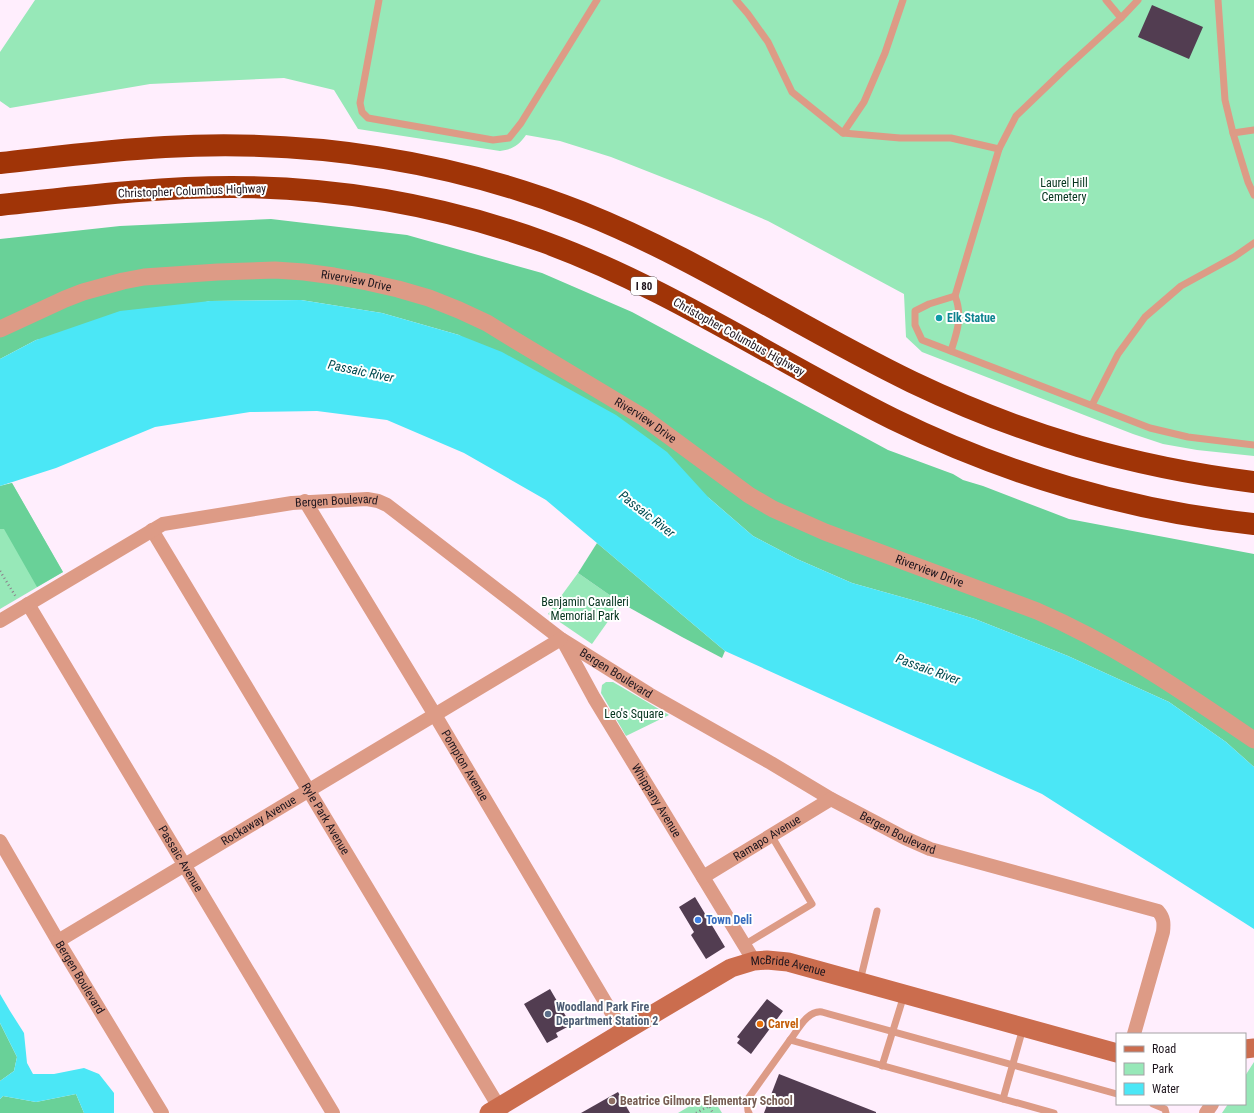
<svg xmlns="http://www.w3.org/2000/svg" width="1254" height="1113" font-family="'Roboto Condensed',sans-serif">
<rect width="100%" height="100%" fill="#ffeefd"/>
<g fill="#97e8b8">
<path d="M35 0H1254V456L1197 450 1163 444 1133 434 922 352 906 337 904 294 768 221 695 190 611 157 560 141 526 135C518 146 513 149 500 151L358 129 334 90 284 78 150 84 10 108 0 101V52Z"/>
<polygon points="12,483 63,572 0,609 0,486"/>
<polygon points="578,573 621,603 592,644 548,614"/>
<polygon points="606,682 613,682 669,715 626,736 601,693 602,685"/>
<polygon points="1254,1062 1254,1113 1222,1113 1228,1104 1245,1104 1245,1076"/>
<polygon points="710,1094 722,1113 678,1113"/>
</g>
<g fill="#69d198">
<polygon points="271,219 407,235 542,273 632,312 888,450 953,474 963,480 983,486 1069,519 1254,554 1254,767 1226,742 1169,702 1114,677 1068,656 975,619 923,603 852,583 797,559 753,536 709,498 459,335 382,313 301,300 210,301 36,340 0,359 0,239 120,226"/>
<polygon points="12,483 63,572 37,587 4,529 0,529 0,486"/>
<polygon points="597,543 725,651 722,658 682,637 621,603 578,573"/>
<polygon points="0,1023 17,1057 14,1071 0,1081"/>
<polygon points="76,1094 84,1113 0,1113 0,1099 3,1096 36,1102"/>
</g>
<g fill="#4be7f6">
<polygon points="301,300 382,313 459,335 502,352 616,415 667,452 709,498 753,536 797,559 852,583 923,603 975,619 1068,656 1114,677 1169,702 1226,742 1254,767 1254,929 1042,794 725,651 546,500 464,453 387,420 317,411 250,412 155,427 56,468 0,486 0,359 36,340 120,311 210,301"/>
<polygon points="0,994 10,1011 24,1033 27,1063 33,1074 54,1074 84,1068 99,1074 114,1093 114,1113 84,1113 76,1094 36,1102 3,1096 0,1099 0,1081 14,1071 17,1057 0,1023"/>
</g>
<g fill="#523d51">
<polygon points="1152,5 1203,27 1189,59 1138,37"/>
<polygon points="695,897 725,947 706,959 691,935 694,932 679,907"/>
<polygon points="550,989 571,1025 556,1033 558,1037 547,1043 524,1004"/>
<polygon points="767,999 783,1011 751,1054 737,1043 740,1039 737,1037"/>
<polygon points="779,1074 876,1112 876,1113 764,1113"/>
<polygon points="618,1092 630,1113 581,1113"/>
</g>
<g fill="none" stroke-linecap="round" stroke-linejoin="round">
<g stroke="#8b7e8a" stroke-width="2.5" stroke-dasharray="1 3" stroke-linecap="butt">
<polyline points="0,571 16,597"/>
<polyline points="696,1113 709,1106 713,1113"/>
</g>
<g stroke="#dd9b86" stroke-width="7">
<polyline points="379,0 360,103 362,112 368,118 493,140 509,138 521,123 597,0"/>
<polyline points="736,0 748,14 768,42 792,92 843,133 900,138 951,138 999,149"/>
<polyline points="1106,0 1121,18"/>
<polyline points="1218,0 1225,100 1233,133 1248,182 1254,195"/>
<polyline points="843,133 864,102 885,53 903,0"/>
<polyline points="1233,133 1254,130"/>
<polyline points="955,296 929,304 915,311 915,325 922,340 1150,428 1188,437 1254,445"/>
<path d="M951 351C957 332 963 316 955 296L999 149 1016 116 1066 68 1121 18 1138 0"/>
<polyline points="1092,405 1118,354 1145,317 1181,286 1234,257 1254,243"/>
<polyline points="744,945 812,904 771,835"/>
<polyline points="860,981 877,911"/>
<path d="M790 1040C798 1030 807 1010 822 1012L1117 1094"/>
<polyline points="882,1066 904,995"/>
<polyline points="1003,1099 1023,1028"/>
<polyline points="1153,1104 1165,1109 1166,1113"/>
<polyline points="749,1113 748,1111 747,1100 790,1040 1054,1113"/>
</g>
<g stroke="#dd9b86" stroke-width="14">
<path id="s1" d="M305 501 435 715 623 1032"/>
<path id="s2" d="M152 530 499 1107"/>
<path id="s3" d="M28 604 333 1113"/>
<path id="s4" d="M0 621 163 524 292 503 367 499 378 501 387 505 561 639 649 694 771 763 831 799 905 838 930 849 1158 911C1164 918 1164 923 1163 932L1134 1034"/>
<path id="s5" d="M563 641 594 698 754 961"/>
<path id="s6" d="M0 841 58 941 162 1113"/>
<path id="s7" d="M703 877 831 799"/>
<path id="s8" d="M58 941 561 639"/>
<polyline points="1206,1113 1212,1104"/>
</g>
<path stroke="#dd9b86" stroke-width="17" id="s9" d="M0 329 65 299 83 292 123 281 144 277 218 272 275 270 304 272 334 276 367 282 398 289 429 298 459 310 487 323 513 339 643 417 749 495 773 509 825 532 1037 611C1116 645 1183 692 1254 740"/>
<g stroke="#cb6d4e" stroke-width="19">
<polyline points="1245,1049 1254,1048"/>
<path id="s10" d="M489 1113 623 1032 731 968 754 961 767 960 788 962 1117 1053"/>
</g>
<g stroke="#a03407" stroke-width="22">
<path d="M0 163C55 157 110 150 165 147 307 139 449 160 581 212 697 258 800 328 912 382 1023 435 1132 467 1254 482"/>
<path d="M0 205C77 197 154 187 231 187 337 187 444 206 544 242 667 287 776 361 893 419 1005 474 1129 511 1254 524"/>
</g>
</g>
<circle fill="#0f9aa8" stroke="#fff" stroke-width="1.5" cx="939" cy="318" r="4"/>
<circle fill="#3f7fe0" stroke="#fff" stroke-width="1.5" cx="698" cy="920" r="4"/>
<circle fill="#5c6f8a" stroke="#fff" stroke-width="1.5" cx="548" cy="1014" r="4"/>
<circle fill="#e8710a" stroke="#fff" stroke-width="1.5" cx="760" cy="1024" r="4"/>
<circle fill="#8d6e63" stroke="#fff" stroke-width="1.5" cx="612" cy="1101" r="4"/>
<g text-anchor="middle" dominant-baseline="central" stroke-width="4" stroke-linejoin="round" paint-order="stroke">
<rect fill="#fff" stroke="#625c62" stroke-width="1" x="631" y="277" width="26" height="18" rx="3"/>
<g font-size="11" font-weight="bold" fill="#1f161e">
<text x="644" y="286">I 80</text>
</g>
<g font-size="12" fill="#05341e" stroke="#fff">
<text x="1064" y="183">Laurel Hill<tspan x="1064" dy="14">Cemetery</tspan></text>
<text x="585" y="602">Benjamin Cavalleri<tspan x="585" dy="14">Memorial Park</tspan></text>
<text x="634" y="714">Leo's Square</text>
</g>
<g font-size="12" fill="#1f161e" stroke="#fff">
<text transform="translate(192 191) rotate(-2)">Christopher Columbus Highway</text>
<text stroke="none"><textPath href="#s9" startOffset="367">Riverview Drive</textPath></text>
<text transform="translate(739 337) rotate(29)">Christopher Columbus Highway</text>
<text stroke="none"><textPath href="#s9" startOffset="691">Riverview Drive</textPath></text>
<text stroke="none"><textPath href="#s4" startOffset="365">Bergen Boulevard</textPath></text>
<text stroke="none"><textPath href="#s9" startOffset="1015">Riverview Drive</textPath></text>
<text stroke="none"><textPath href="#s4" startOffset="701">Bergen Boulevard</textPath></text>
<text stroke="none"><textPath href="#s1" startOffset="309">Pompton Avenue</textPath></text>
<text stroke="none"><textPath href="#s5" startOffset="185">Whippany Avenue</textPath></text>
<text stroke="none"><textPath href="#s2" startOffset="337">Ryle Park Avenue</textPath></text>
<text stroke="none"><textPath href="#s8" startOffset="234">Rockaway Avenue</textPath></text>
<text stroke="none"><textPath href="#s4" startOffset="1025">Bergen Boulevard</textPath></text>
<text stroke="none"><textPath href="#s7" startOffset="75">Ramapo Avenue</textPath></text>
<text stroke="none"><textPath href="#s3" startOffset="297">Passaic Avenue</textPath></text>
<text stroke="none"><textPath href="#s10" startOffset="341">McBride Avenue</textPath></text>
<text stroke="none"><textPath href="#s6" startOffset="158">Bergen Boulevard</textPath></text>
</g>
<g font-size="12" font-weight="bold" fill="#0d838f" stroke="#fff" text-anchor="start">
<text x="947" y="318">Elk Statue</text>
</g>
<g font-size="12" font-weight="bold" fill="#366cbe" stroke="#fff" text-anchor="start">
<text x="706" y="920">Town Deli</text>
</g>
<g font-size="12" font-weight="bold" fill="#4e5e75" stroke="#fff" text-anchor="start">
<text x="556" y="1007">Woodland Park Fire<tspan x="556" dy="14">Department Station 2</tspan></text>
</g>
<g font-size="12" font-weight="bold" fill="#c56008" stroke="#fff" text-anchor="start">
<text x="768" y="1024">Carvel</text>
</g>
<g font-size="12" font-weight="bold" fill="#785e54" stroke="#fff" text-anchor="start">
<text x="620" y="1101">Beatrice Gilmore Elementary School</text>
</g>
<g font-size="13" font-style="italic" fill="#00494f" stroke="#fff">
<text transform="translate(361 371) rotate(12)">Passaic River</text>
<text transform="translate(647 514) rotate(38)">Passaic River</text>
<text transform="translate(928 669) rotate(20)">Passaic River</text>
</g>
</g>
<rect x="1116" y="1033" width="130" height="72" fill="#ffffff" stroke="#a5a2a5"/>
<rect x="1124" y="1046" width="20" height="6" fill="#cb6d4e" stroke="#a5a2a5"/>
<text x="1152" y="1053" font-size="12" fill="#1f161e">Road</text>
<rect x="1124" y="1063" width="20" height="12" fill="#97e8b8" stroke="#a5a2a5"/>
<text x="1152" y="1073" font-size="12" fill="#1f161e">Park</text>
<rect x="1124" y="1083" width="20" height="12" fill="#4be7f6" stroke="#a5a2a5"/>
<text x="1152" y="1093" font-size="12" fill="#1f161e">Water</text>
</svg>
